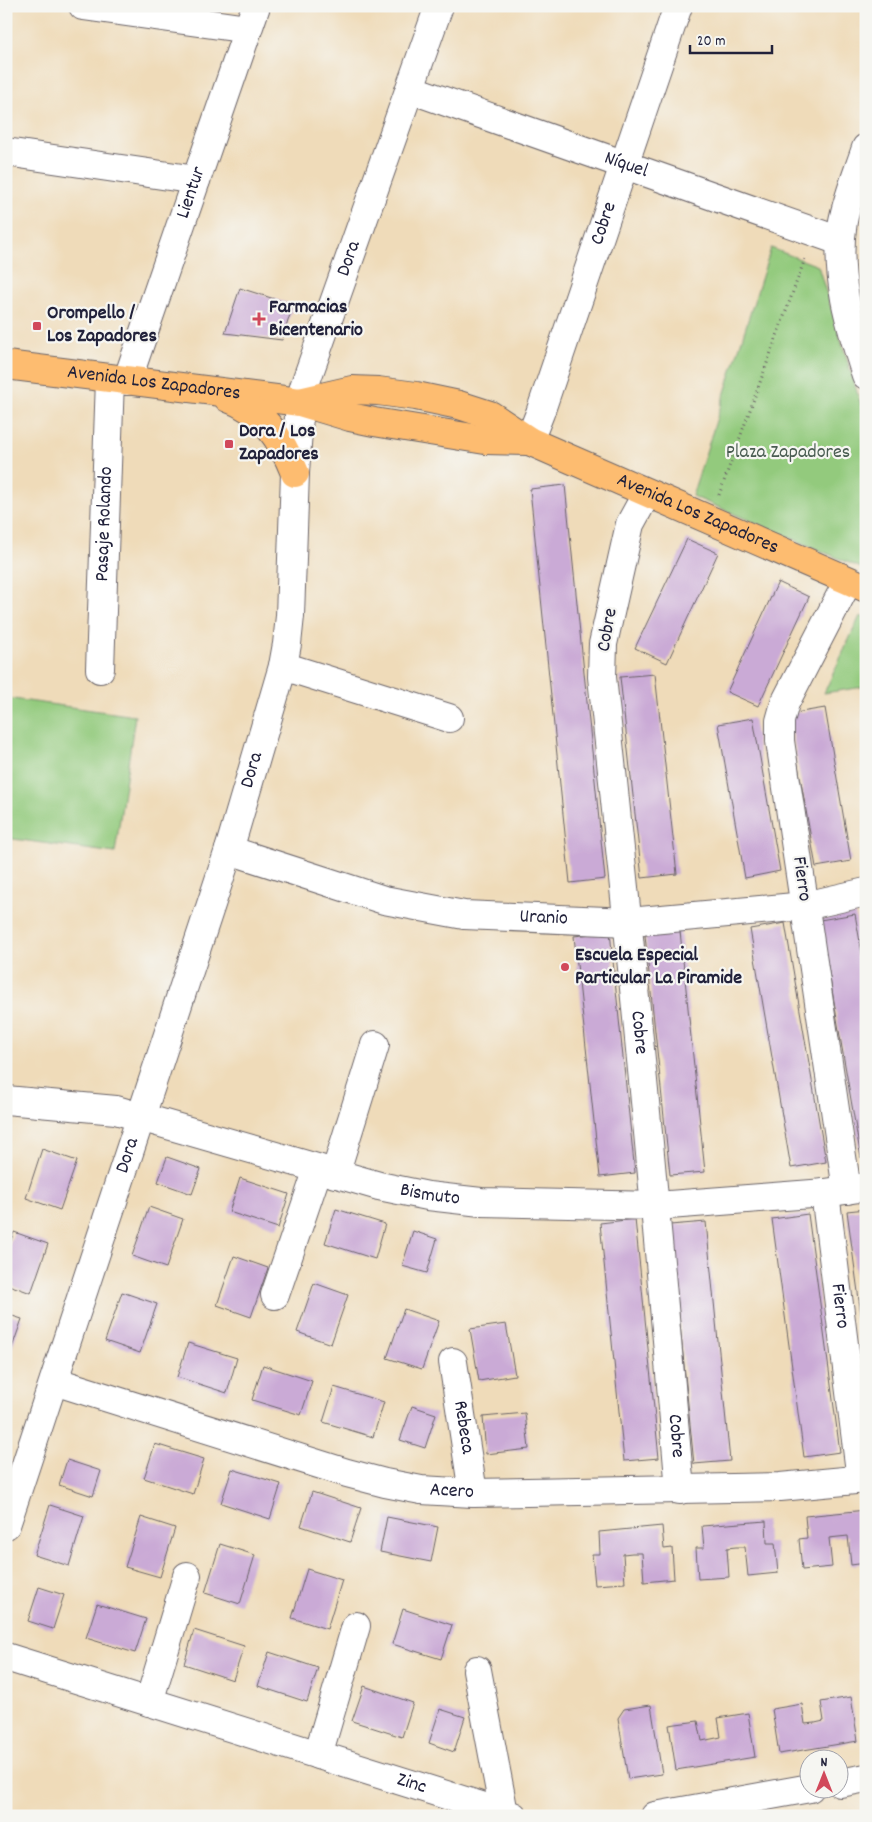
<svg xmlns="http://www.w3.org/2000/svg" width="872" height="1822" font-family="Dekko,sans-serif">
<rect width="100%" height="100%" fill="#f6f6f2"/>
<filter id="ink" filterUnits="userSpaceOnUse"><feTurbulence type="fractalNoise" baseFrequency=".02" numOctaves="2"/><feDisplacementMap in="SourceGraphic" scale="10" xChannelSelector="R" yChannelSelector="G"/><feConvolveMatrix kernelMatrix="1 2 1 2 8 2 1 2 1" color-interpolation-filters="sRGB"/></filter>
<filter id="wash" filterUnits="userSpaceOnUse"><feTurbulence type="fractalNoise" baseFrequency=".0096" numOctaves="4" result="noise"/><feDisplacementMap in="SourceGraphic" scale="20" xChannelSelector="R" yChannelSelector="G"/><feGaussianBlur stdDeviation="1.12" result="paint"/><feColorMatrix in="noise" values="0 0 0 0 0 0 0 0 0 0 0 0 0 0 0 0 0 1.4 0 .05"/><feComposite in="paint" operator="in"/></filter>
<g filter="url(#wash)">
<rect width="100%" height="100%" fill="#efdbb9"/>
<g fill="#93ca7d" stroke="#5a765c">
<polygon points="771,248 818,266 866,421 866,570 692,496"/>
<polygon points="860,616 866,618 866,700 864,687 824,693"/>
<polygon points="6,698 135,716 115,853 6,838"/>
</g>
<g id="blocks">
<g fill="#caaad6">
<polygon points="240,288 293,305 282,340 225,333"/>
<polygon points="565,485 605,879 570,883 530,489"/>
<polygon points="687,539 718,553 667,663 635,648"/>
<polygon points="778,582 809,597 758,706 727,692"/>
<polygon points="655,674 677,874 642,878 620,677"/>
<polygon points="825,708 851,861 816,867 789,714"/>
<polygon points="753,718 780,871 745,878 718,724"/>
<polygon points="855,914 866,976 866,1157 861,1158 820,920"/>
<polygon points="785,923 826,1162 791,1168 750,929"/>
<polygon points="680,931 705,1172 670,1175 645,935"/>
<polygon points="610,932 635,1173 600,1177 574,936"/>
<polygon points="42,1149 77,1161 60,1210 26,1198"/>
<polygon points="167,1157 201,1169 192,1194 158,1182"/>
<polygon points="240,1178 289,1194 278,1228 229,1212"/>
<polygon points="149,1207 183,1219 166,1268 132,1256"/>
<polygon points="336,1209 385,1224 375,1259 325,1243"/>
<polygon points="866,1209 866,1344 865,1344 847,1211"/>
<polygon points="808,1214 840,1452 804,1457 772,1219"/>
<polygon points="635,1219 659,1458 624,1461 600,1223"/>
<polygon points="706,1222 730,1461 694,1464 670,1225"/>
<polygon points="413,1231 437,1239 427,1273 402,1266"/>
<polygon points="14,1232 48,1244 31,1293 6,1284 6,1254"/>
<polygon points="234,1256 268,1268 251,1317 217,1305"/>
<polygon points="314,1283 348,1295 331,1344 297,1332"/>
<polygon points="122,1292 157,1304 140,1353 105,1341"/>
<polygon points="404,1309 439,1321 422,1369 387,1358"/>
<polygon points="6,1314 22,1319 7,1362 6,1362"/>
<polygon points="506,1324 515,1375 479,1381 470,1329"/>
<polygon points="188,1343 237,1358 227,1393 177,1377"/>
<polygon points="263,1365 312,1381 301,1415 252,1400"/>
<polygon points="334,1387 384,1402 373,1437 323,1422"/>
<polygon points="412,1406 436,1414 425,1448 400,1440"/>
<polygon points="525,1413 529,1449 486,1454 483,1417"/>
<polygon points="155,1444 204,1459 193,1494 144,1478"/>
<polygon points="67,1460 101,1471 93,1496 59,1485"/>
<polygon points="232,1469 281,1484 270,1519 221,1503"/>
<polygon points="312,1492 361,1508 350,1542 301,1526"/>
<polygon points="50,1505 84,1516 69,1566 34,1555"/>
<polygon points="866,1510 866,1563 851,1565 848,1536 829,1538 832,1567 802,1570 799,1539 807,1538 805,1516"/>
<polygon points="141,1517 175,1528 160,1577 125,1567"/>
<polygon points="387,1517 438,1527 431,1562 380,1552"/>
<polygon points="766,1521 767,1543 775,1543 778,1573 748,1576 745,1547 736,1547 727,1548 729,1577 698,1579 696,1548 704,1548 702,1526"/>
<polygon points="662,1526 664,1549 672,1548 674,1579 644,1582 642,1553 632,1553 623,1554 625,1583 595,1585 592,1554 600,1554 599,1532"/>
<polygon points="220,1544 255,1555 240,1604 205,1593"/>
<polygon points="307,1569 342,1580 327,1629 292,1618"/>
<polygon points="39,1587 64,1595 53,1629 28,1621"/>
<polygon points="97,1604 146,1619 135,1653 86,1638"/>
<polygon points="403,1609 452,1625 441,1659 392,1644"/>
<polygon points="194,1630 244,1646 233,1680 184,1664"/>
<polygon points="269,1652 318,1668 307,1702 258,1686"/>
<polygon points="364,1686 413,1703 402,1737 352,1721"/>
<polygon points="851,1697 858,1741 779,1754 772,1709 802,1704 805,1724 815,1723 824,1721 821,1702"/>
<polygon points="651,1705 662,1774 628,1779 618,1718 624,1709"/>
<polygon points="440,1709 465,1717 454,1752 429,1743"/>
<polygon points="748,1713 755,1757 676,1770 669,1725 698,1721 702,1741 721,1737 718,1718"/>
</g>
</g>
</g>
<g filter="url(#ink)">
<use href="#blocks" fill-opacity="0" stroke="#6a6367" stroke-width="1"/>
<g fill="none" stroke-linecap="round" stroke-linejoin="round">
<g stroke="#6a6367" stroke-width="30">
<g id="minor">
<polyline points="83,6 248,29"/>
<path id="s1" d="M410 89 840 241"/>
<path d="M866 148C858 172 848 196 843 221 834 275 850 325 866 375"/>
<polyline points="6,152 196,180"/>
<path id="s2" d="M127 381 256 6"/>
<path id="s3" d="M529 441 540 413 678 6"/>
<path id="s4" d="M647 493 630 524 603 644 602 677C631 947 657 1218 680 1490"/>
<polyline points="283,666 449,718"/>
<path id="s5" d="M100 669 110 379"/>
<path id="s6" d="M229 850 384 900 464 915 629 922 805 906 866 892"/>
<path id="s7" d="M6 1100 116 1110 379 1186 428 1196 481 1202 656 1206 825 1193 866 1187"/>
<polyline points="335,1174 375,1045"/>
<polyline points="847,1190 780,741 780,721 785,703 848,581"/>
<path id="s8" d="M825 1193 861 1480"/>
<polyline points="275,1295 318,1169"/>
<path id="s9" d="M453 1362 473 1493"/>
<path id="s10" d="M54 1381 347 1473 385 1483 421 1490 473 1493 780 1487 866 1479"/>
<path id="s11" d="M6 1525 229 850 283 666 287 644 290 616 295 473 300 402 304 387 439 6"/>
<path id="s12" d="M6 1657 513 1816"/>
<polyline points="477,1670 504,1813"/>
<polyline points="149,1702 187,1576"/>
<polyline points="318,1755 356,1626"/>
<polyline points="840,1783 866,1778"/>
<polyline points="655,1816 810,1788"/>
</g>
</g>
<g stroke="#6a6367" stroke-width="30">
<g id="major">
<path id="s13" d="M6 365 300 402 350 417 374 422 485 440 529 441"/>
<path d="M228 398C263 410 282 440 295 473"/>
<path id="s14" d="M300 402 352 390 378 391 416 396 459 405 490 415 529 441 866 588"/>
</g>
</g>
<polyline stroke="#6a6367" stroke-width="3" stroke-dasharray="1 4" stroke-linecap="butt" points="719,495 806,256"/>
<use href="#minor" stroke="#fff" stroke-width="28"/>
<use href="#major" stroke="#fdbc70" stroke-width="28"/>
</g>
</g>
<g fill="#d1495b" stroke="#f6f6f2" stroke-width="2">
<path d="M256.5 311.5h5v5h5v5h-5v5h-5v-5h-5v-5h5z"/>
<rect x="32" y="321" width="10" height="10" rx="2.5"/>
<rect x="224" y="439" width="10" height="10" rx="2.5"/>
<circle cx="565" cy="967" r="5"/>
</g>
<g text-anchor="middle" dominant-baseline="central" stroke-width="4.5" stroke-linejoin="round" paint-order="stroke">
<g font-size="20" fill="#22223b" stroke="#f6f6f2">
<text stroke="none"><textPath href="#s1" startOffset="229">Níquel</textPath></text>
<text stroke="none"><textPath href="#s2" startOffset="199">Lientur</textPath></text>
<text stroke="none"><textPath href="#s3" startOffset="230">Cobre</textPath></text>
<text stroke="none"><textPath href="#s11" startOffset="1319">Dora</textPath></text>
<text stroke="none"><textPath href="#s13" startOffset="149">Avenida Los Zapadores</textPath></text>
<text stroke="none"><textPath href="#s14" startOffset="425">Avenida Los Zapadores</textPath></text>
<text stroke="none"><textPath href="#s5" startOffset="145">Pasaje Rolando</textPath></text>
<text transform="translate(608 630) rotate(-80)">Cobre</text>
<text stroke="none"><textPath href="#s11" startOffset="794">Dora</textPath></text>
<text transform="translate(801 879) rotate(82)">Fierro</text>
<text stroke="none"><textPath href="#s6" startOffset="324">Uranio</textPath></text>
<text stroke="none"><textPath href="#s4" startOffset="549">Cobre</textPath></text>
<text stroke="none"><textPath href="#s11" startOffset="389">Dora</textPath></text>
<text stroke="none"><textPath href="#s7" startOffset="436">Bismuto</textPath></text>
<text stroke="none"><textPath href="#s8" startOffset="114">Fierro</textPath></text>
<text stroke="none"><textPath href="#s9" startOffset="66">Rebeca</textPath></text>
<text stroke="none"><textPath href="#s4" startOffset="954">Cobre</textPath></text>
<text stroke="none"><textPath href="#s10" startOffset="414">Acero</textPath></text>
<text stroke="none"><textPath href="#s12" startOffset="425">Zinc</textPath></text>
</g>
<g font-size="20" font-weight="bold" fill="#22223b" stroke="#f6f6f2" text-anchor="start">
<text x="269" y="308">Farmacias<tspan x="269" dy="23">Bicentenario</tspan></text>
<text x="47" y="314">Orompello /<tspan x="47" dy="23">Los Zapadores</tspan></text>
<text x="239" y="432">Dora / Los<tspan x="239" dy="23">Zapadores</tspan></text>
<text x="575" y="956">Escuela Especial<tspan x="575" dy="23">Particular La Piramide</tspan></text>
</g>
<g font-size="20" fill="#4a5d52" stroke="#f6f6f2">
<text x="788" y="453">Plaza Zapadores</text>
</g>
</g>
<rect width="872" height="1822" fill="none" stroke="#f6f6f2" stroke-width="25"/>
<g transform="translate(824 1774)"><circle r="24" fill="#f6f6f2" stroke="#a1a1a9"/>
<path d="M0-4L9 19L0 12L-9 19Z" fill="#d1495b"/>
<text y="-8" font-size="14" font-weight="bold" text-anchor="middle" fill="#22223b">N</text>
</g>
<path d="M690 45v8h82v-8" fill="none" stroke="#22223b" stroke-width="2.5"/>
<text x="697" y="45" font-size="15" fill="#22223b" stroke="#f6f6f2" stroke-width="4" paint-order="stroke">20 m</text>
</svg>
